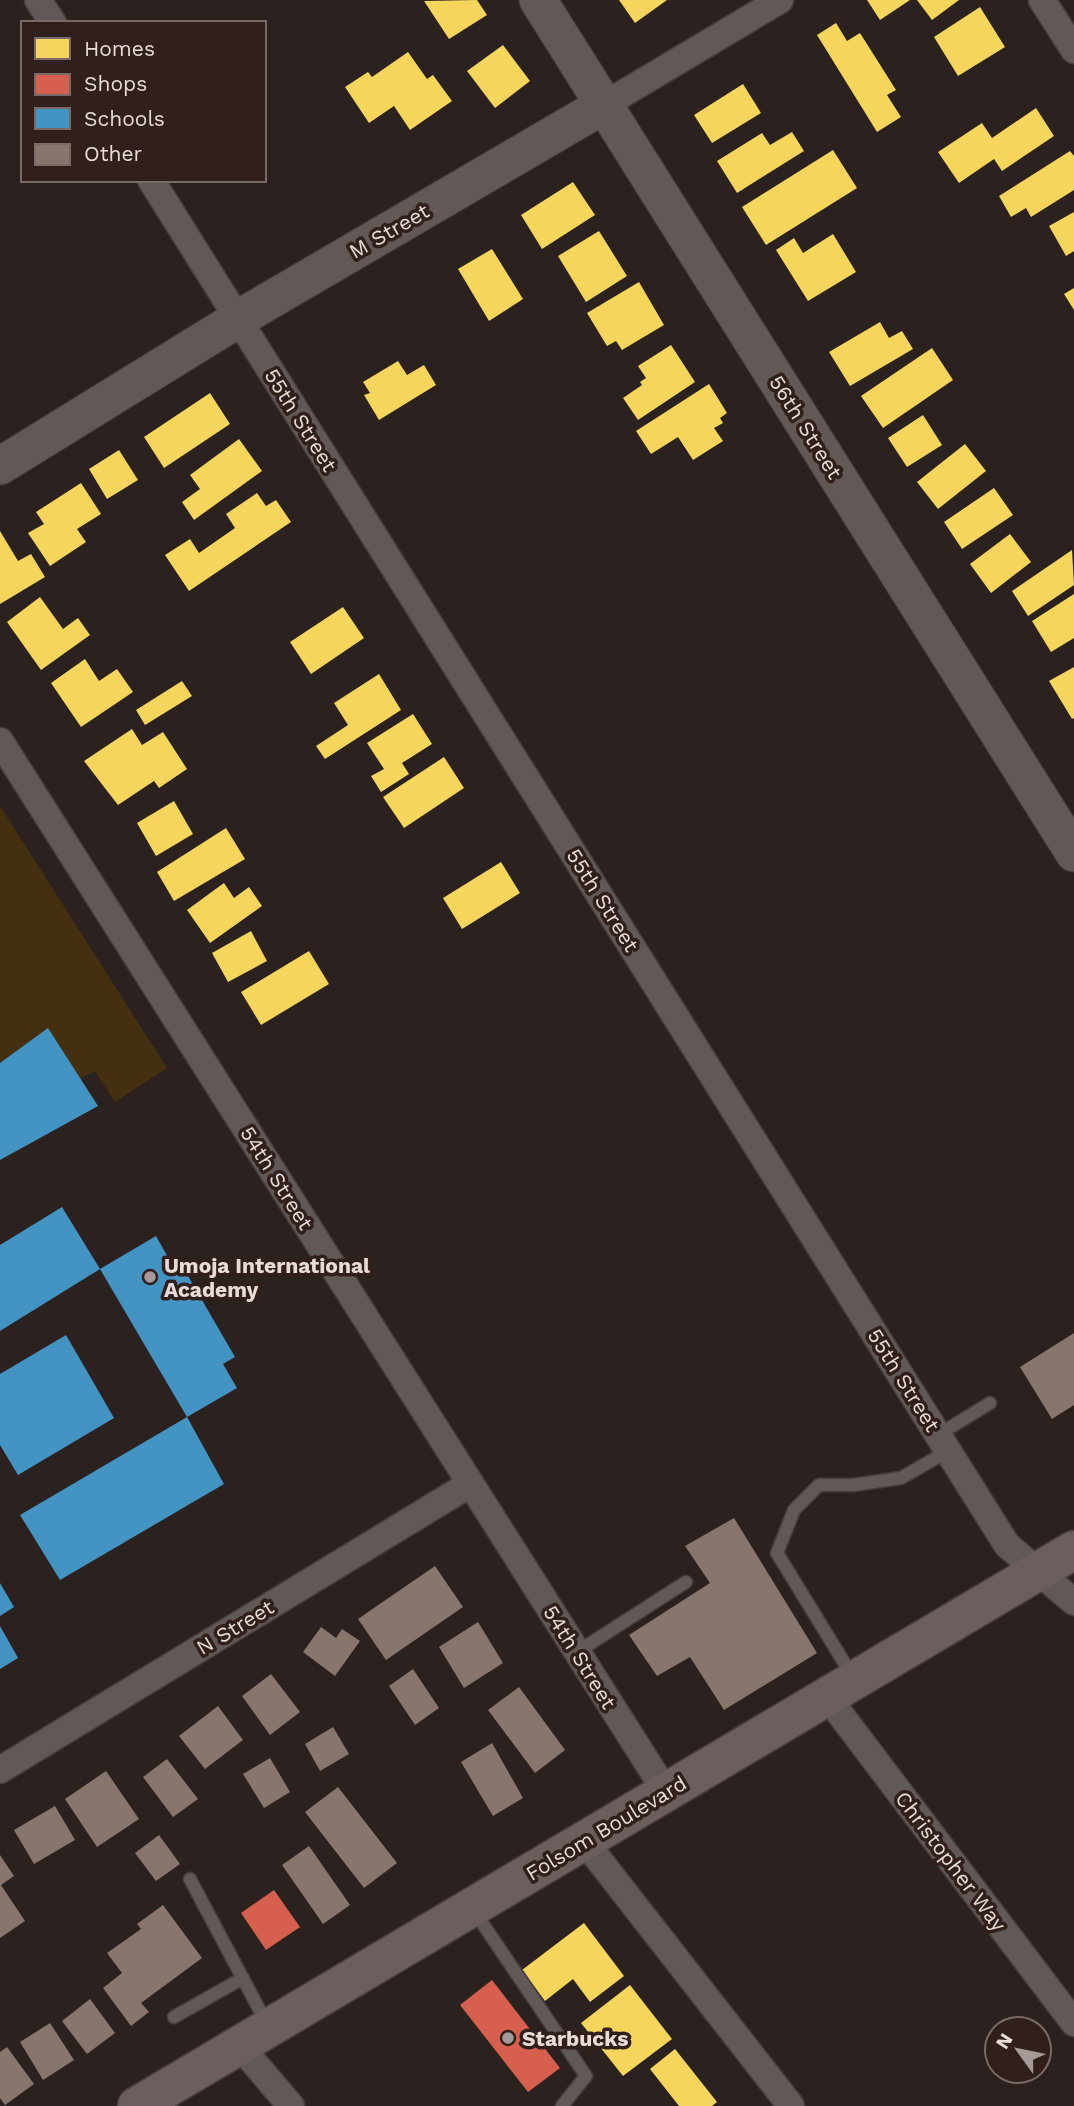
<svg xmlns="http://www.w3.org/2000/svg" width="1074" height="2106" font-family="'Work Sans',sans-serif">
<rect width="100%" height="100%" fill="#2b2220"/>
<polygon fill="#442f10" points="0,806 167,1068 115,1102 95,1071 80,1079 0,1063"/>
<g fill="#f6d55c">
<polygon points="477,0 487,15 449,39 424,1"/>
<polygon points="619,0 667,0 635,23"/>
<polygon points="867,0 910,0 880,20"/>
<polygon points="917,0 959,0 932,20"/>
<polygon points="980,7 1005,47 958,76 934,37"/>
<polygon points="836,23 847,41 860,33 896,90 887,95 901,117 877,132 817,35"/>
<polygon points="503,45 530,81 495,108 467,71"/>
<polygon points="408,52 427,79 433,75 452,101 410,130 394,106 369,123 345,87 368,72 372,77"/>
<polygon points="743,84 761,113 712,143 694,115"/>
<polygon points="1036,108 1054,136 1002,171 994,159 959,183 938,152 982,123 992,138"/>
<polygon points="792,132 804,151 737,193 717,161 762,133 770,145"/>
<polygon points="833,150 857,188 766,245 742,207"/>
<polygon points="1070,151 1074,156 1074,190 1031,217 1026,208 1011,217 999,196"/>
<polygon points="573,182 595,215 542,249 521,215"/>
<polygon points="1074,212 1074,251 1066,256 1049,226"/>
<polygon points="599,231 627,276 586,302 558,256"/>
<polygon points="833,234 856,272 808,301 776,250 794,238 803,253"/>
<polygon points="492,249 523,299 489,321 458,269"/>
<polygon points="639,282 664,325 622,350 616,341 607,346 587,313"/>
<polygon points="1074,288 1074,310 1064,294"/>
<polygon points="880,322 889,338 902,331 913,349 850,386 829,352"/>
<polygon points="671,345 695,382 638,420 623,398 642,385 640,382 646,378 638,366"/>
<polygon points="932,348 953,380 883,428 861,396"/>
<polygon points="398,361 407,375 424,365 436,385 379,420 364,395 370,393 363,382"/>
<polygon points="709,384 727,413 720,418 723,423 714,428 723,441 693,460 678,437 651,454 636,431"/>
<polygon points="210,393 230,424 164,468 144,437"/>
<polygon points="923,415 942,445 907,467 888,438"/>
<polygon points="239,439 262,471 194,520 182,502 200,489 190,475"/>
<polygon points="965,444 986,471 938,509 917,482"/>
<polygon points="119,450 138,480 107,499 89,469"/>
<polygon points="81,483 101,514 77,529 86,542 50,566 28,533 44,524 36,512"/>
<polygon points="994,488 1013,515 962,549 944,522"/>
<polygon points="257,493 266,506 276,500 291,522 189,591 165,555 190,539 199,553 235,528 226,514"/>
<polygon points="0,531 18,561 31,554 45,577 0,604"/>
<polygon points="1010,534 1031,562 991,593 970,564"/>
<polygon points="1072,550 1074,585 1028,616 1012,591"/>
<polygon points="1074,594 1074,638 1051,652 1032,621"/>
<polygon points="40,597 63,629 78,618 90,635 41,670 7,622"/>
<polygon points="343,607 364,638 311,674 290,642"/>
<polygon points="85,659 99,681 117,669 133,692 81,727 51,683"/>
<polygon points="1074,667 1074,718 1072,719 1049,681"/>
<polygon points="379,674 401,710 325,759 316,746 348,725 334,703"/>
<polygon points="182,681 192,696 145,725 136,710"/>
<polygon points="413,714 432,744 402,763 409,774 381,792 371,776 384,769 367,743"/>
<polygon points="132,729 142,745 163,732 187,769 159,788 154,781 118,805 84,761"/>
<polygon points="444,757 464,788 404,828 383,797"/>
<polygon points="174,801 193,834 156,856 137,823"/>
<polygon points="226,828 245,859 174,901 157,872"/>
<polygon points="501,862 520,893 462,929 443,898"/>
<polygon points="224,883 234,898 249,887 262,906 210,943 187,910"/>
<polygon points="251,931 267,961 228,982 212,953"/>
<polygon points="309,951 329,984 261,1025 241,992"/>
<polygon points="584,1923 624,1976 590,2002 573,1979 545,2001 522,1970"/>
<polygon points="630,1985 672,2039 623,2076 581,2023"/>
<polygon points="675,2049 717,2102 712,2106 679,2106 650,2069"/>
</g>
<g fill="#d6604d">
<polygon points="274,1890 300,1927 266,1950 241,1913"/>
<polygon points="492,1980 560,2068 528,2092 460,2005"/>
</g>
<g fill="#4393c3">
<polygon points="48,1028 98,1106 0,1160 0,1063"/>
<polygon points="62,1207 100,1269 0,1331 0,1245"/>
<polygon points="156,1236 170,1261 177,1257 235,1357 223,1364 237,1388 187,1417 224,1484 60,1580 20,1515 187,1417 100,1269"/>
<polygon points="66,1335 114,1418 18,1475 0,1445 0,1374"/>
<polygon points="0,1583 14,1607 0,1616"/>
<polygon points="0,1626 18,1658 0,1669"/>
</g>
<g fill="#88766c">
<polygon points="1074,1333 1074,1405 1052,1419 1020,1367"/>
<polygon points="734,1518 817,1653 724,1710 690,1657 657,1676 629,1635 710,1583 685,1546"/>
<polygon points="435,1566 463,1607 386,1660 358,1619"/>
<polygon points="478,1622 503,1663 464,1688 439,1647"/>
<polygon points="321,1627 336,1638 342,1629 360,1641 335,1676 303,1652"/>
<polygon points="413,1669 439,1708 415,1725 389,1686"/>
<polygon points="271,1674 300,1712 270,1735 242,1696"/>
<polygon points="519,1687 565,1750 535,1773 488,1710"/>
<polygon points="218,1706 243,1740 205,1769 179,1736"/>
<polygon points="333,1727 349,1754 320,1771 305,1744"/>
<polygon points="492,1743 523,1798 493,1816 461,1762"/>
<polygon points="270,1758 290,1792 264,1808 243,1774"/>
<polygon points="167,1759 198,1799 173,1817 143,1777"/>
<polygon points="106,1771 139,1819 97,1847 65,1799"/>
<polygon points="338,1787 397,1863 364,1888 305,1812"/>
<polygon points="55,1806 75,1840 34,1864 14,1830"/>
<polygon points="159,1835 180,1864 156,1881 135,1853"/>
<polygon points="309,1846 350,1905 323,1924 282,1865"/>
<polygon points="0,1855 14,1876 1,1885 25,1921 0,1938"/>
<polygon points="163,1905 202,1958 141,2003 149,2012 131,2026 103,1988 122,1973 107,1953 141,1929 137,1924"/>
<polygon points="90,1999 115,2033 87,2054 62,2021"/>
<polygon points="50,2023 74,2060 43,2080 20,2042"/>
<polygon points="7,2047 34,2084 5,2105 0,2098 0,2052"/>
</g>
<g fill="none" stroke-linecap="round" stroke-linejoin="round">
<g stroke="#463d3c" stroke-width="15">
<g id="lane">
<polyline points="938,1435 990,1403"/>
<polyline points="577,1652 686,1582"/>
<polyline points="853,1677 777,1553 794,1510 819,1485 853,1485 901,1478 948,1451"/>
<polyline points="190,1879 267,2024"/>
<polyline points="474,1911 586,2076 562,2106"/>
<polyline points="174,2017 243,1978"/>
</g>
</g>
<g stroke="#463d3c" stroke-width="29">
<g id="street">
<polyline points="38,0 53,23"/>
<polyline points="1042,0 1074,50"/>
<polyline points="604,105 780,0"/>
<polyline points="151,180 1007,1545 1074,1602"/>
<polyline points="0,741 666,1792"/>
<polyline points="828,1698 1074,2023"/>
<polyline points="0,1770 470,1484"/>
<polyline points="585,1842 791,2106"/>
<polyline points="239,2045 291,2106"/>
</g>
</g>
<g stroke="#463d3c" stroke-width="39">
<g id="secondary">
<polyline points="538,0 1074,853"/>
<polyline points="0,466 238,319 604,105"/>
</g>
</g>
<g stroke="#463d3c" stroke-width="41">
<polyline id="primary" points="137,2106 1074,1550"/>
</g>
<use href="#lane" stroke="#615957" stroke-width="12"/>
<use href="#street" stroke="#615957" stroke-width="26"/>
<use href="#secondary" stroke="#625856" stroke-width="37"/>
<use href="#primary" stroke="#6b5e5d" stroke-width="38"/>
</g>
<g fill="#a69a98" stroke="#301f1b" stroke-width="2.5">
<circle cx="150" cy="1277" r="7"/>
<circle cx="508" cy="2038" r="7"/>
</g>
<g text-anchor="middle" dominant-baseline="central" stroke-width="7" stroke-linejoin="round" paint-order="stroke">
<g font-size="21" fill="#e8dbd8" stroke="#301f1b">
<text transform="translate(389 231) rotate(-30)">M Street</text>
<text transform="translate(301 420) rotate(58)">55th Street</text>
<text transform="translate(806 427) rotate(58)">56th Street</text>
<text transform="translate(603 900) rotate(58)">55th Street</text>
<text transform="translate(277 1178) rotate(58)">54th Street</text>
<text transform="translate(904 1380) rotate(58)">55th Street</text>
<text transform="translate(235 1627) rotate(-31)">N Street</text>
<text transform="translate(580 1657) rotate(58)">54th Street</text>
<text transform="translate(606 1828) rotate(-31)">Folsom Boulevard</text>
<text transform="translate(951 1861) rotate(53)">Christopher Way</text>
</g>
<g font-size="21" font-weight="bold" fill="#e8dbd8" stroke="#301f1b" text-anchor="start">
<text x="164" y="1265">Umoja International<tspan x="164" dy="24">Academy</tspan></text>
<text x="522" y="2038">Starbucks</text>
</g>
</g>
<rect x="21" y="21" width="245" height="161" fill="#301f1b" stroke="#7a6a67" stroke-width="2"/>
<rect x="35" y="38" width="35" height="21" fill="#f6d55c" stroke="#7a6a67" stroke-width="2"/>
<text x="84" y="56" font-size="21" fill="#e8dbd8">Homes</text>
<rect x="35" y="74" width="35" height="21" fill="#d6604d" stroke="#7a6a67" stroke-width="2"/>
<text x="84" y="91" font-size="21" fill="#e8dbd8">Shops</text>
<rect x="35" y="108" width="35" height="21" fill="#4393c3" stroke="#7a6a67" stroke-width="2"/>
<text x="84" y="126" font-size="21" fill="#e8dbd8">Schools</text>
<rect x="35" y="144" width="35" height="21" fill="#88766c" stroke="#7a6a67" stroke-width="2"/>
<text x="84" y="161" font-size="21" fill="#e8dbd8">Other</text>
<g transform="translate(1018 2050) rotate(303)"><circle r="33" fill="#301f1b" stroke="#7a6a67" stroke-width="2"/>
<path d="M0-5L12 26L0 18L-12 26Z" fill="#a69a98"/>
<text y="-10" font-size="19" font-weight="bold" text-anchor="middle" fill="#e8dbd8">N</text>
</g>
</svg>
